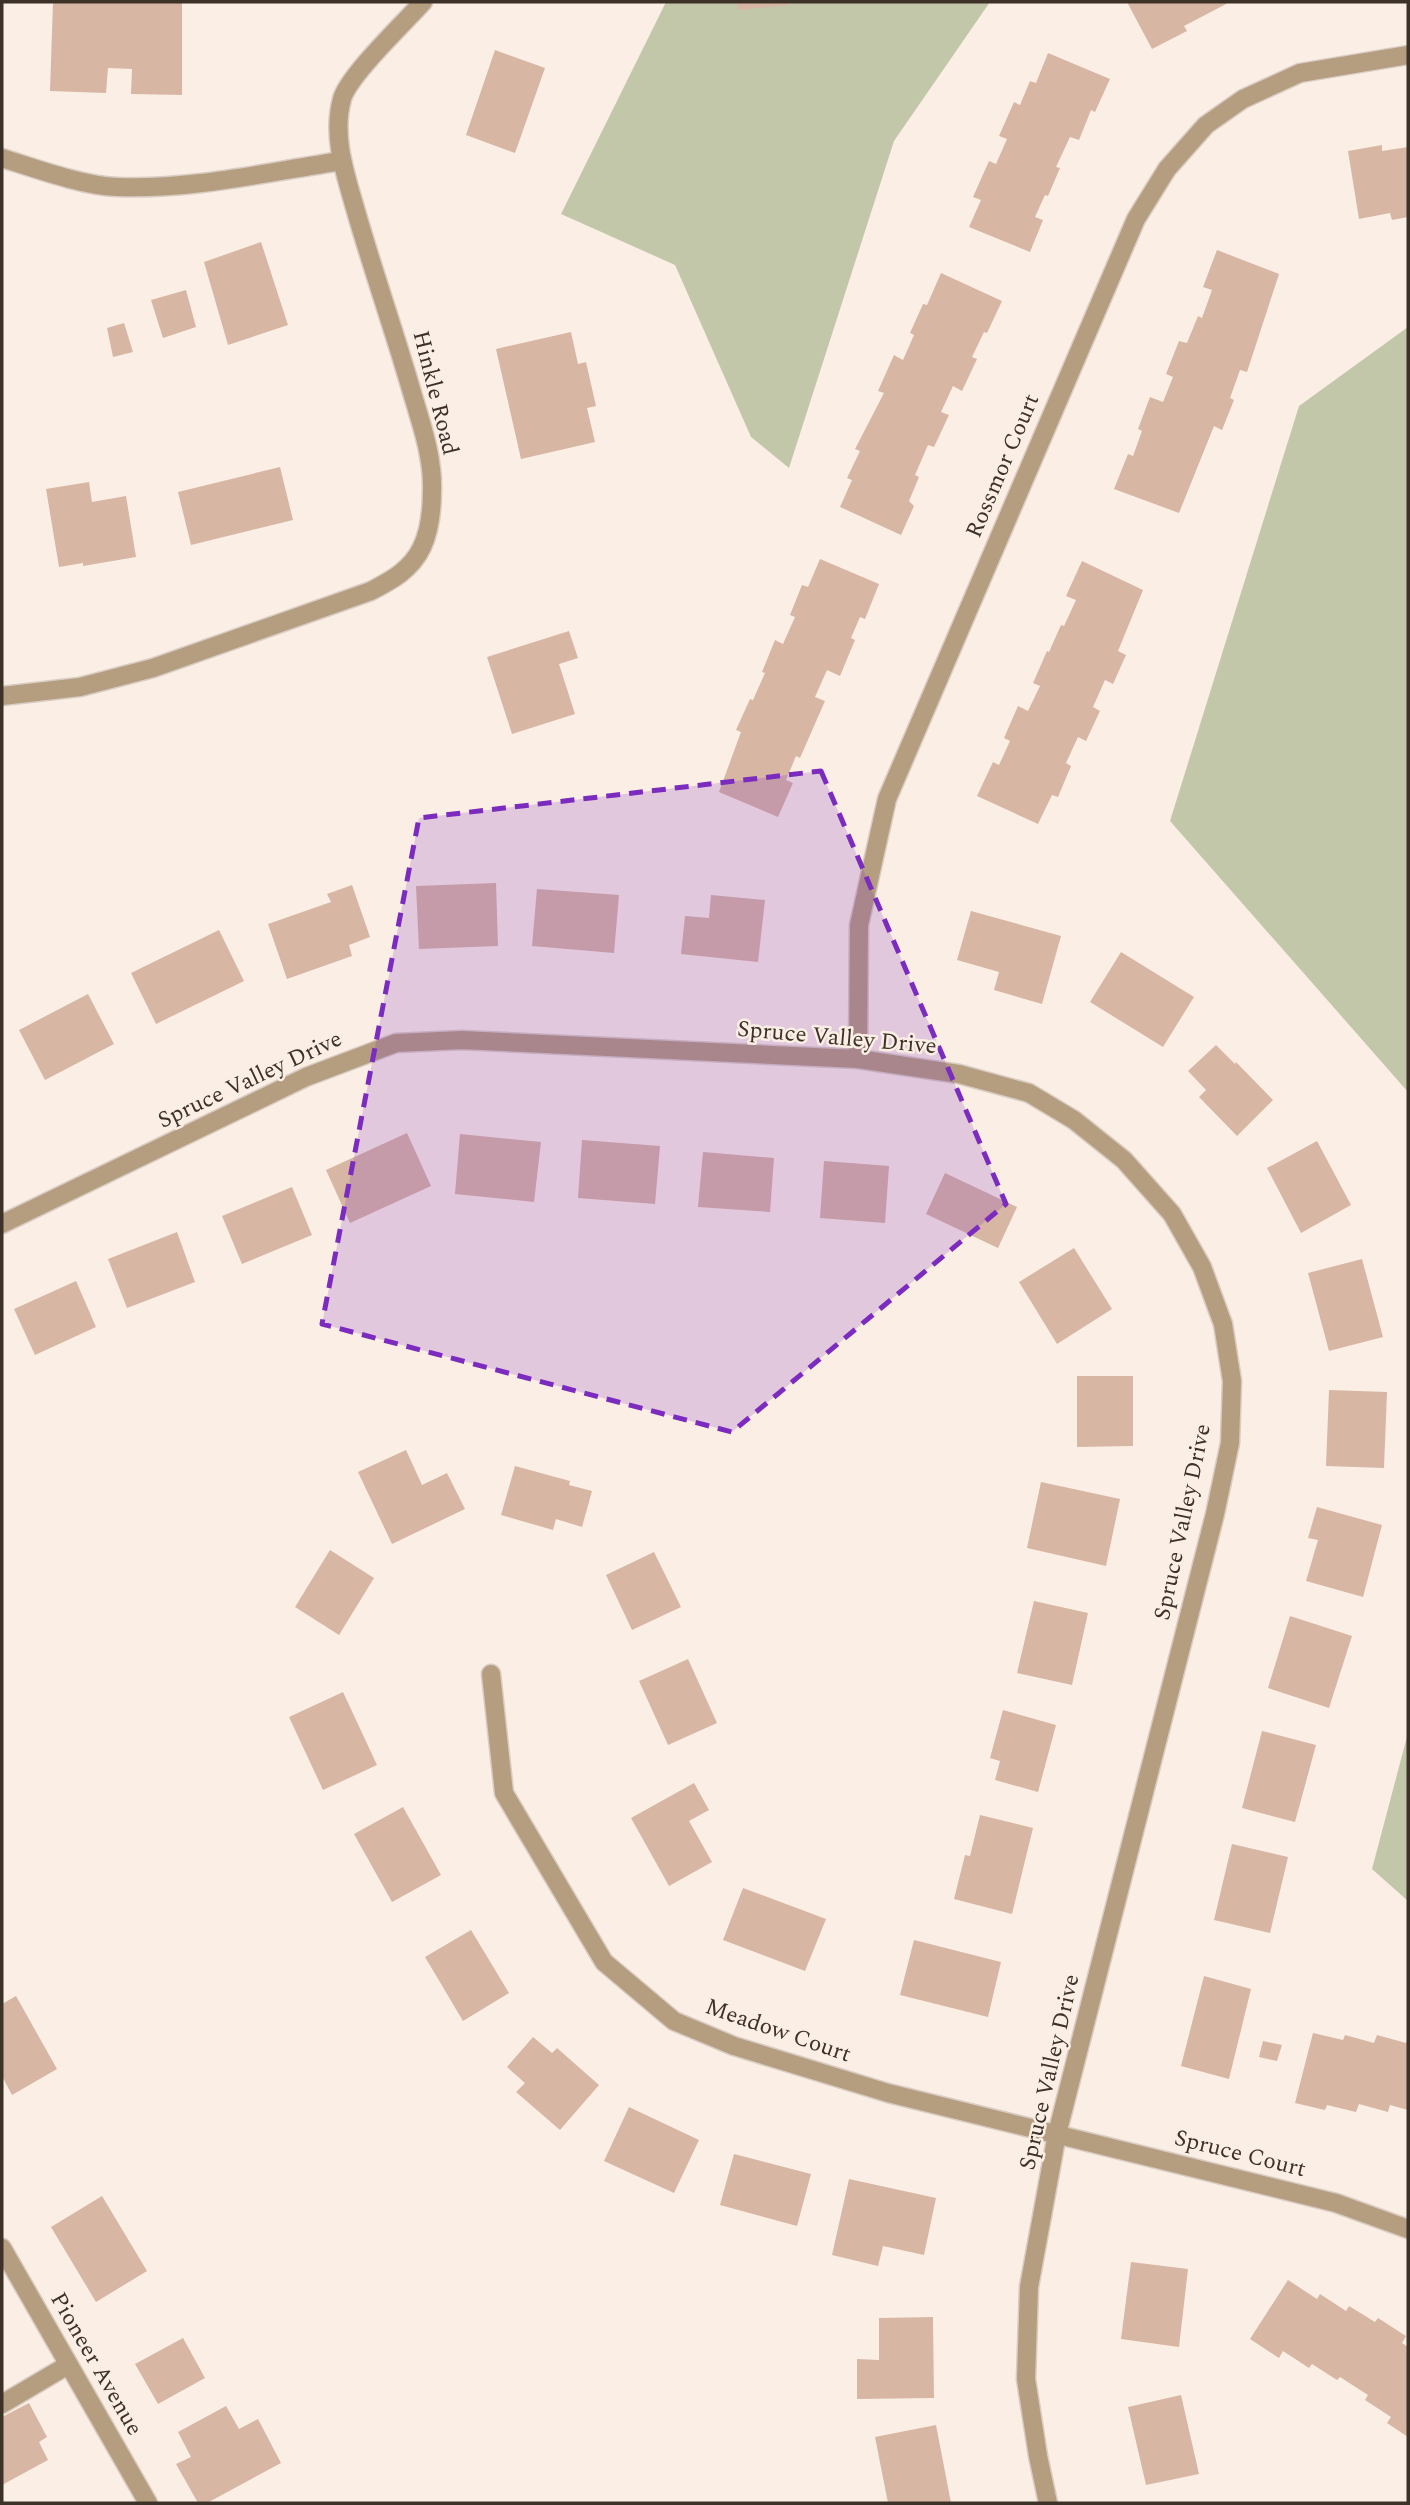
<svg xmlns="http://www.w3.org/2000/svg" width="1410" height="2505" font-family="Spectral,serif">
<rect width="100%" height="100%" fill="#fbefe5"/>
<g fill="#c3c7aa">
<polygon points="666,2 990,2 894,141 789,468 751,437 675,265 561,214"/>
<polygon points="1408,327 1408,1092 1170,821 1299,406"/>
<polygon points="1408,1733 1408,1901 1372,1869"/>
</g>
<g fill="#d7b6a4">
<polygon points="53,2 182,2 182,95 131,94 132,69 108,68 106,93 50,91"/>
<polygon points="737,2 788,2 788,5 738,10"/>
<polygon points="1127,2 1230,2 1184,26 1187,31 1152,49"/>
<polygon points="495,50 545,68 515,153 466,135"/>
<polygon points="1048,53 1110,79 1095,112 1091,110 1079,140 1070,137 1056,167 1060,168 1048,196 1045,195 1035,217 1043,220 1030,252 969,227 981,200 973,197 989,161 996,164 1007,139 999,136 1014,102 1020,105 1030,81 1036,83"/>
<polygon points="1382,145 1382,151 1408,147 1408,217 1392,220 1390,213 1359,219 1348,151"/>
<polygon points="261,242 288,325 228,345 204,262"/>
<polygon points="1217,250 1279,274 1247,372 1240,370 1230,398 1234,400 1222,430 1214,426 1179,513 1114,489 1128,454 1133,456 1142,431 1138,429 1150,397 1163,402 1173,377 1166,374 1179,341 1187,343 1198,316 1202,318 1212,290 1203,287"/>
<polygon points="941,273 1002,301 987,333 984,332 972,357 977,359 962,391 953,386 941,412 949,415 934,447 928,445 915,475 919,477 909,501 914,506 901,535 840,507 852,480 847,478 860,451 855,449 884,393 878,391 894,355 903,360 914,335 910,333 923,304 927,305"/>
<polygon points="186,290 196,327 163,338 151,300"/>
<polygon points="124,323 133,352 113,357 107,328"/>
<polygon points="571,332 578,364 586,362 596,406 587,408 595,442 521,459 496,349"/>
<polygon points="280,467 293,520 191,545 178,492"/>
<polygon points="89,482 92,502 126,496 136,557 83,566 83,563 59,567 46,489"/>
<polygon points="820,559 879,584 865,619 860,617 851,638 855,640 840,676 827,670 815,697 825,701 800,758 796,756 786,780 793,783 778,817 719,792 741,732 736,730 750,699 753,700 765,673 762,672 775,640 783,644 795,617 790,615 802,585 808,587"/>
<polygon points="1082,561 1143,590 1118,651 1126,655 1113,684 1105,680 1093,707 1100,711 1086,741 1078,737 1066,763 1071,766 1058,797 1052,795 1038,824 977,796 993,762 999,765 1010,741 1004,738 1018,706 1028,711 1040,686 1033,683 1047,651 1049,652 1061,625 1064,626 1076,600 1066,596"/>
<polygon points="569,631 578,658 559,664 575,714 512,734 487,657"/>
<polygon points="496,883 498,946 419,949 416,886"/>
<polygon points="352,885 370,937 349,945 352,956 287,979 268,924 331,902 327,894"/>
<polygon points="537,889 619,895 614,953 532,946"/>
<polygon points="711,895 765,900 758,962 681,954 685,916 709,918"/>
<polygon points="971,911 1061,936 1042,1004 994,990 999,972 957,960"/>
<polygon points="219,930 244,981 156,1024 131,973"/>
<polygon points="1121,952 1194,997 1163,1047 1090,1002"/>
<polygon points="88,994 114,1044 45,1080 19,1030"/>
<polygon points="1216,1045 1235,1064 1236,1062 1273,1100 1237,1136 1199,1097 1206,1090 1188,1071"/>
<polygon points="407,1133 431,1186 350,1223 326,1170"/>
<polygon points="460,1134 541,1142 534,1202 455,1194"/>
<polygon points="582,1140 660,1146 655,1204 578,1198"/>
<polygon points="1317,1141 1351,1205 1301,1233 1267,1168"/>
<polygon points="703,1152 774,1158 770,1212 698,1207"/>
<polygon points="824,1161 889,1166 885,1223 820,1218"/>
<polygon points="945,1173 1017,1207 998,1248 926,1214"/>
<polygon points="292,1187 312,1235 242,1264 222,1216"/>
<polygon points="177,1232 195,1282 127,1308 108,1259"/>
<polygon points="1074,1248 1112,1309 1057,1344 1019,1282"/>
<polygon points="1362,1259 1383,1337 1329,1351 1308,1273"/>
<polygon points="76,1281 96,1327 35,1355 14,1309"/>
<polygon points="1077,1376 1133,1376 1133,1446 1077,1447"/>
<polygon points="1329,1390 1387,1392 1384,1468 1326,1466"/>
<polygon points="406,1450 422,1485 447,1473 465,1509 392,1544 358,1472"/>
<polygon points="515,1466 570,1481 569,1485 592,1491 582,1527 556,1519 553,1530 501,1515"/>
<polygon points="1041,1482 1120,1499 1106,1566 1027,1548"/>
<polygon points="1317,1507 1382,1525 1363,1597 1306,1581 1318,1540 1308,1538"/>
<polygon points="330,1550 374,1578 339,1635 295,1607"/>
<polygon points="654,1552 681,1607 632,1630 606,1575"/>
<polygon points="1034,1601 1088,1613 1072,1685 1017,1673"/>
<polygon points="1290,1616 1352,1636 1329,1708 1268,1688"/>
<polygon points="688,1659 717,1723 668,1745 639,1681"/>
<polygon points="343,1692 377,1765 323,1790 289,1717"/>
<polygon points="1003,1710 1056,1725 1038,1792 995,1780 1000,1761 990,1758"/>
<polygon points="1262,1731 1316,1745 1295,1822 1242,1808"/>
<polygon points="694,1783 709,1810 689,1821 712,1862 669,1886 631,1818"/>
<polygon points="403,1807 441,1875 392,1902 354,1834"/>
<polygon points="980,1815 1033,1828 1012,1914 954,1899 965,1855 970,1856"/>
<polygon points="1232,1844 1288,1857 1270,1933 1214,1920"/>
<polygon points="743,1888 826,1919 805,1971 723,1940"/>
<polygon points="471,1930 509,1993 463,2021 425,1957"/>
<polygon points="914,1940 1001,1962 988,2017 900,1995"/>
<polygon points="1204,1976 1251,1989 1229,2079 1181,2066"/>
<polygon points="16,1996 57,2069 12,2095 2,2076 2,2004"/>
<polygon points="1313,2033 1343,2040 1345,2035 1374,2043 1377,2035 1406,2043 1408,2038 1408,2110 1390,2105 1388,2112 1359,2104 1356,2112 1327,2105 1325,2110 1295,2103"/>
<polygon points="533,2037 552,2053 557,2048 599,2085 560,2130 516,2092 525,2083 507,2067"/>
<polygon points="1263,2041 1282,2045 1277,2061 1259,2057"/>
<polygon points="629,2107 699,2140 674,2193 604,2161"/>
<polygon points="734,2154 811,2174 797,2226 720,2205"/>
<polygon points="849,2179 936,2198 924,2255 883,2246 878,2266 832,2255"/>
<polygon points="102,2196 147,2271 96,2302 51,2227"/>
<polygon points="1131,2262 1188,2269 1179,2347 1121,2339"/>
<polygon points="1288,2280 1317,2299 1320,2294 1346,2311 1349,2306 1375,2322 1378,2318 1406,2336 1402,2343 1408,2347 1408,2437 1387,2423 1391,2417 1365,2400 1368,2395 1340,2377 1337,2380 1312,2364 1309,2368 1283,2351 1279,2358 1250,2339"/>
<polygon points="933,2317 934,2398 857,2399 857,2359 879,2360 879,2318"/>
<polygon points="183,2338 205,2378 158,2404 135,2364"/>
<polygon points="1181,2395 1199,2474 1146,2485 1128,2407"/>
<polygon points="29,2403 47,2437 39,2442 48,2460 2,2485 2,2417"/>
<polygon points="226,2406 239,2429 258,2419 281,2463 207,2503 198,2503 176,2464 191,2457 178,2432"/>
<polygon points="936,2425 951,2503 888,2503 875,2437"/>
</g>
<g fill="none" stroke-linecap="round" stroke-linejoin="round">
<g stroke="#d9cdc3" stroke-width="21">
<g id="minor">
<path d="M2 158C34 168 83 186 117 187 192 190 267 172 342 161"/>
<path d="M2 696 80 687 153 668 371 591C392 580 411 570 422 547 430 530 432 508 432 490 433 458 422 426 413 396 395 333 373 271 355 208 345 173 332 136 342 99 348 76 405 22 423 2"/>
<polyline points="858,1059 859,925 887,799 1136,219 1167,169 1206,125 1243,99 1300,73 1408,55"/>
<polyline points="2,1224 306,1077 396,1043 462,1040 858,1059 959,1074 1029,1093 1074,1120 1124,1160 1172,1214 1202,1267 1223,1324 1232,1381 1230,1443 1215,1514 1057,2134 1029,2287 1026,2379 1038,2456 1048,2503"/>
<polyline points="491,1674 504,1793 604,1962 674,2021 734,2046 888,2093 1336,2203 1408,2229"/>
<polyline points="2,2248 148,2503"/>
<polyline points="2,2404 68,2365"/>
</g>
</g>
<use href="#minor" stroke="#b59d80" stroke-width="18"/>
</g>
<path fill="#7b2cbf" fill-opacity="0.2" stroke="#7b2cbf" stroke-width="5" stroke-dasharray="14 9" stroke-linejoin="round" d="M821 771 1006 1204 732 1432 322 1324 419 818Z"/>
<g text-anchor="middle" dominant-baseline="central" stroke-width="5" stroke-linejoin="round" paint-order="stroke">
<g font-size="23" fill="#3d3228" stroke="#fbefe5">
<text transform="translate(435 393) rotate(76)">Hinkle Road</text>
<text transform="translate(1003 466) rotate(-67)">Rossmor Court</text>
<text transform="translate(837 1038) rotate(5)">Spruce Valley Drive</text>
<text transform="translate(250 1080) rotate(-25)">Spruce Valley Drive</text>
<text transform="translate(1183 1522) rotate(-78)">Spruce Valley Drive</text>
<text transform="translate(778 2031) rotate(19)">Meadow Court</text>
<text transform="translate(1050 2072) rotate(-77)">Spruce Valley Drive</text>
<text transform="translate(1240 2154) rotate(14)">Spruce Court</text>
<text transform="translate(96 2364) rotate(60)">Pioneer Avenue</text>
</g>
</g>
<rect width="1410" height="2505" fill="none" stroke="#3d3228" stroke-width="7"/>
</svg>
